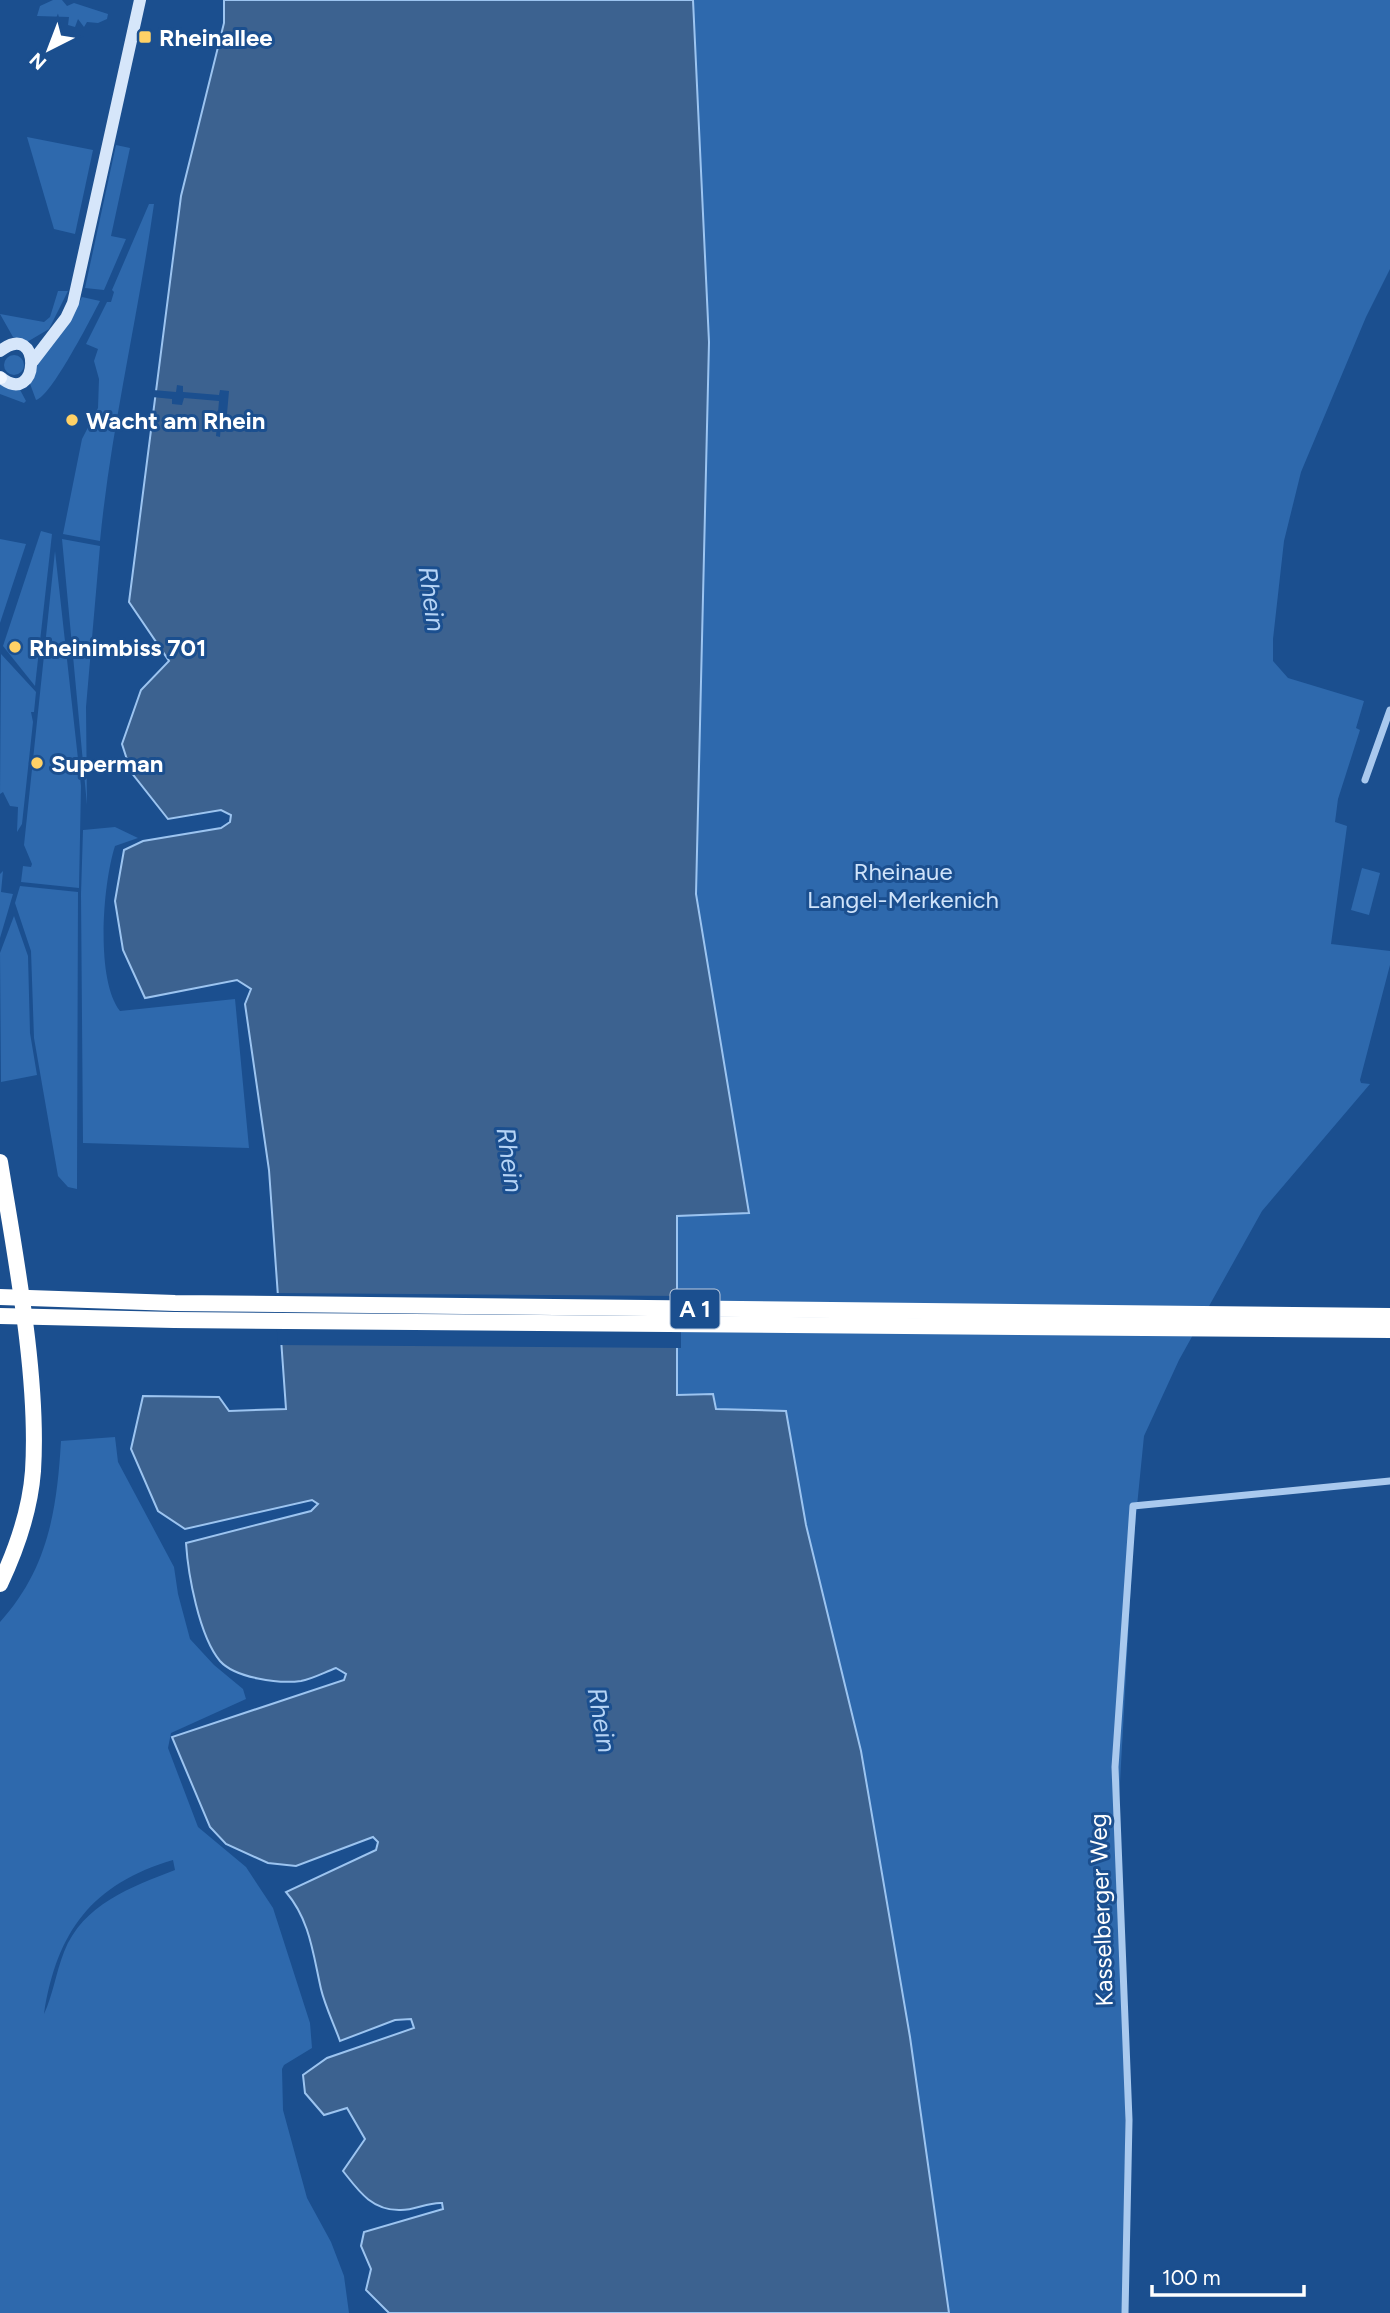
<svg xmlns="http://www.w3.org/2000/svg" width="1390" height="2313" font-family="Figtree,sans-serif">
<rect width="100%" height="100%" fill="#1b4f8f"/>
<g fill="#2e69ad" fill-rule="evenodd">
<polygon points="53,0 62,0 67,6 74,3 108,14 107,19 98,23 87,22 84,27 78,19 75,27 68,25 69,17 37,16 40,6"/>
<polygon points="488,0 1390,0 1390,269 1366,317 1301,472 1284,541 1273,639 1273,661 1288,678 1364,701 1356,728 1360,730 1338,799 1335,822 1347,826 1331,944 1390,951 1390,965 1360,1080 1361,1083 1370,1084 1262,1211 1179,1360 1144,1436 1133,1546 1118,1819 1126,2086 1123,2313 693,2313"/>
<polygon points="27,137 93,150 75,234 54,229"/>
<polygon points="116,145 130,148 111,236 126,239 104,290 85,288"/>
<path d="M149 204H154C138 317 111 428 100 541L63 534 82 439 98 408 99 379 94 361 98 349 86 344 107 302H111L114 292 112 290Z"/>
<polygon points="58,291 68,291 49,329 27,342 13,337 0,314 44,322 50,317"/>
<path d="M82 297 100 301C91 318 51 397 36 400L29 381C43 350 68 327 82 297Z"/>
<circle cx="14" cy="365" r="10"/>
<polygon points="0,382 18,386 26,401 24,403 0,394"/>
<polygon points="41,531 52,534 35,686 3,646"/>
<polygon points="0,539 26,544 0,623"/>
<polygon points="62,539 100,546 86,707 87,805"/>
<polygon points="55,551 81,786 79,888 21,882 23,866 31,867 32,864 24,845"/>
<polygon points="1,654 36,692 34,712 31,712 33,722 22,824 17,832 18,807 10,806 3,792 0,794"/>
<path d="M115 827 138 838 115 846C103 883 95 979 120 1011L235 999 249 1148 83 1143 81 894 83 830Z"/>
<polygon points="1362,868 1380,873 1369,915 1351,910"/>
<polygon points="3,871 1,892 13,894 0,938 0,874"/>
<polygon points="20,886 78,892 77,1189 68,1187 58,1176 34,1038 31,951 15,903"/>
<polygon points="14,916 28,956 30,1033 37,1075 1,1082 0,953"/>
<path d="M115 1437 118 1462 174 1567 178 1594 190 1639 214 1665 243 1689 246 1699 171 1733 168 1748 198 1827 246 1867 273 1908 310 2023 312 2048 284 2065 282 2069 283 2110 307 2198 331 2242 344 2276 349 2313H0V1622C48 1569 57 1510 61 1441ZM173 1860 175 1870C131 1887 83 1904 64 1952 56 1972 53 1995 44 2014 57 1931 92 1884 173 1860Z"/>
</g>
<path fill="#3c6290" stroke="#9cc4f0" stroke-width="2" d="M224 0H693L709 342 696 894 749 1213 677 1216V1395L713 1394 716 1409 786 1411 806 1525 861 1751 910 2037 949 2313H389L366 2290 371 2269 361 2246 364 2232 443 2209 442 2203C427 2202 414 2211 399 2210 371 2210 358 2190 343 2171L365 2139 347 2108 324 2115 305 2093 303 2075 327 2058 414 2028 411 2019 395 2020 340 2041C334 2024 325 2006 321 1989 313 1954 310 1920 286 1892L376 1850 378 1842 373 1837 296 1866 268 1863 226 1844 210 1827 172 1737 344 1680 346 1674 336 1668C325 1672 312 1679 301 1681 279 1684 235 1678 220 1661 199 1636 188 1574 186 1543L311 1511 318 1504 312 1500 185 1529 158 1511 131 1449 143 1396 219 1397 229 1411 286 1409 269 1170 245 1004 251 989 237 980 145 998 123 950 115 901 124 850 143 841 221 828 230 822 231 815 221 810 168 819 131 772 122 744 141 690 169 661 129 602 181 196 224 23Z"/>
<g fill="#1b4f8f">
<polygon points="177,385 183,386 183,392 219,395 220,390 229,391 226,425 221,425 220,437 216,436 219,401 184,398 182,405 172,404 172,399 152,397 153,390 176,392"/>
<polygon points="274,1293 681,1296 681,1348 278,1345"/>
</g>
<g fill="none" stroke-linecap="round" stroke-linejoin="round">
<g stroke="#a9c9ee" stroke-width="7">
<polyline points="1365,780 1390,710"/>
<polyline points="1125,2313 1129,2120 1115,1767 1133,1506 1390,1481"/>
</g>
<g stroke="#d6e6fa" stroke-width="12">
<path d="M0 351C43 318 40 410 0 377"/>
<polyline points="33,361 66,318 73,303 140,0"/>
</g>
<polyline stroke="#f0f6ff" stroke-width="12" points="0,378 1,378"/>
<path stroke="#fff" stroke-width="16" d="M0 1162C15 1255 39 1378 33 1471 30 1511 17 1548 0 1584"/>
<g stroke="#fff" stroke-width="16">
<polyline points="0,1297 175,1303 1390,1316"/>
<polyline points="0,1316 174,1320 1390,1330"/>
</g>
</g>
<g fill="#ffd166" stroke="#1b4f8f" stroke-width="2.5">
<rect x="138" y="30" width="14" height="14" rx="3.5"/>
<circle cx="72" cy="420" r="7"/>
<circle cx="15" cy="647" r="7"/>
<circle cx="37" cy="763" r="7"/>
</g>
<g text-anchor="middle" dominant-baseline="central" stroke-width="6" stroke-linejoin="round" paint-order="stroke">
<rect fill="#1b4f8f" stroke="#bbcadd" stroke-width="2" x="670.5" y="1289.5" width="49" height="39" rx="5"/>
<g font-size="23" font-weight="bold" fill="#fff">
<text x="695" y="1309">A 1</text>
</g>
<g font-size="24" font-weight="bold" fill="#fff" stroke="#1b4f8f" text-anchor="start">
<text x="159" y="37">Rheinallee</text>
<text x="86" y="420">Wacht am Rhein</text>
<text x="29" y="647">Rheinimbiss 701</text>
<text x="51" y="763">Superman</text>
</g>
<g font-size="24" fill="#cfe3fa" stroke="#1b4f8f">
<text x="903" y="871">Rheinaue<tspan x="903" dy="28">Langel-Merkenich</tspan></text>
</g>
<g font-size="24" fill="#fff" stroke="#1b4f8f">
<text transform="translate(1101 1910) rotate(-92)">Kasselberger Weg</text>
</g>
<g font-size="26" font-style="italic" fill="#b5d3f5" stroke="#1b4f8f">
<text transform="translate(432 599) rotate(82)">Rhein</text>
<text transform="translate(510 1160) rotate(82)">Rhein</text>
<text transform="translate(602 1720) rotate(80)">Rhein</text>
</g>
</g>
<g transform="translate(49 49) rotate(222)" stroke="#1b4f8f" stroke-width="5" paint-order="stroke">
<path d="M0-5L12 26L0 18L-12 26Z" fill="#ffffff"/>
<text y="-10" font-size="19" font-weight="bold" text-anchor="middle" fill="#ffffff">N</text>
</g>
<path d="M1152 2285v10h152v-10" fill="none" stroke="#ffffff" stroke-width="3.5"/>
<text x="1162" y="2285" font-size="21" fill="#ffffff" stroke="#1b4f8f" stroke-width="5" paint-order="stroke">100 m</text>
</svg>
